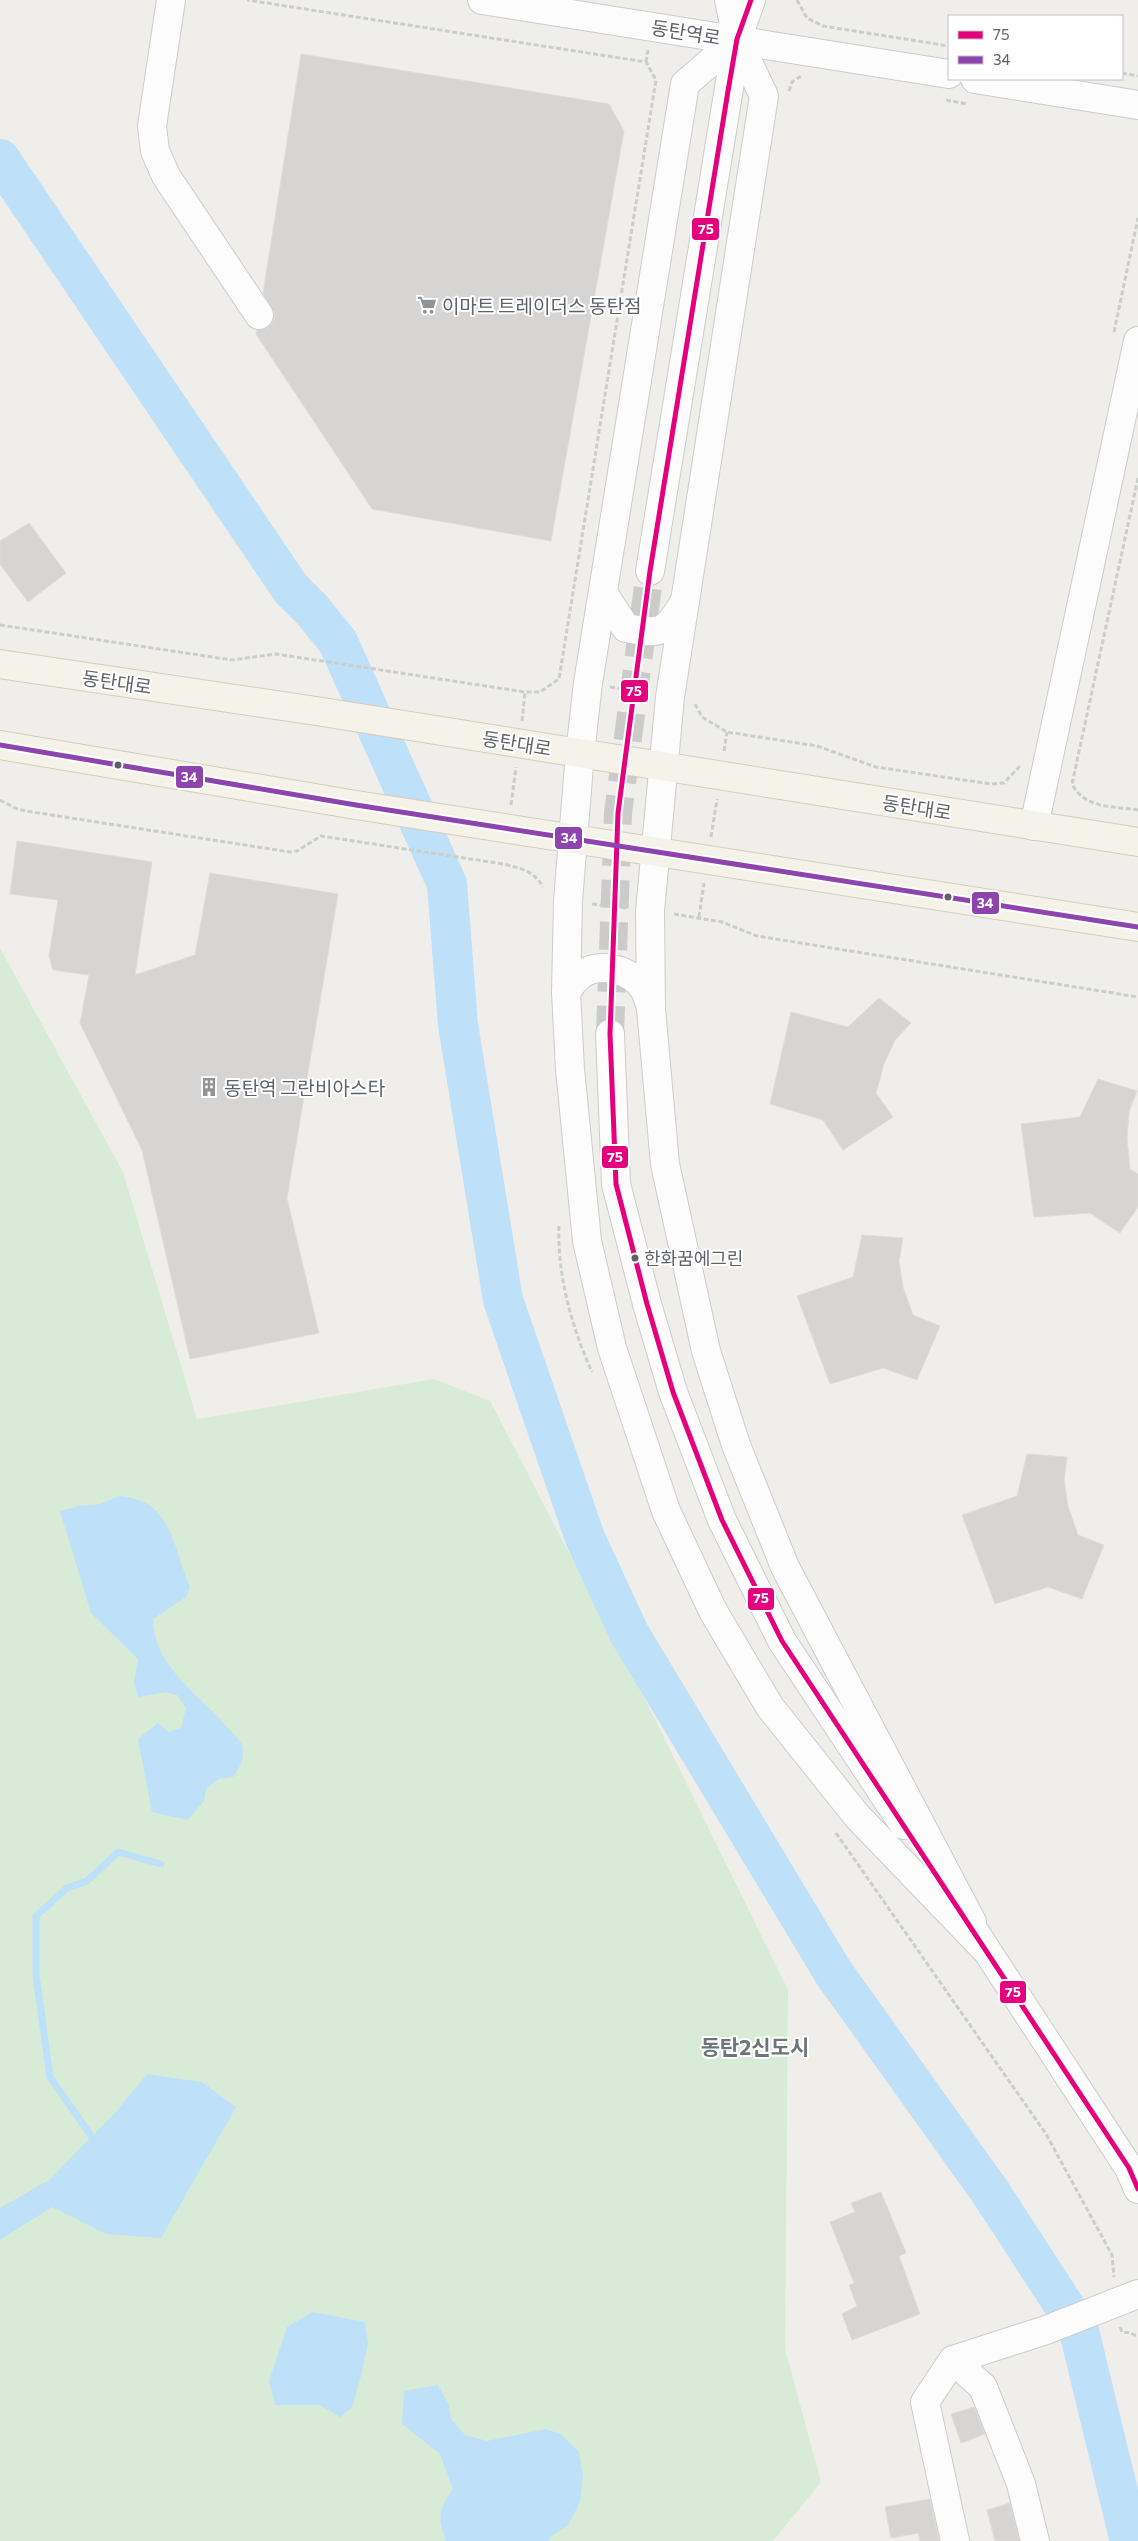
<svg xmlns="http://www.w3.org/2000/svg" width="1138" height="2541" font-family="Commissioner,'Noto Sans KR',sans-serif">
<rect width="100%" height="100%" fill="#efeeea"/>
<polygon fill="#d8ebd6" points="0,948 123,1172 197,1419 434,1379 490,1401 647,1703 788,1990 785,2349 821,2482 773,2541 0,2541"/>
<g fill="#bfe0f9">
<path d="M119 1496C173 1500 172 1546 190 1587L186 1597 153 1619C153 1666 200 1695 227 1727 231 1732 240 1739 242 1745 245 1758 240 1768 233 1777L219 1779 206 1789 204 1801 187 1820 152 1812 138 1739 158 1723 168 1732 181 1728 186 1708 177 1695 166 1692 138 1697 134 1682 138 1659 91 1613 60 1511 78 1506 100 1504Z"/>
<polygon points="147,2074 202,2082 236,2107 161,2238 106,2234 52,2207 0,2240 0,2208 49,2180 116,2112"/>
<polygon points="312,2312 365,2322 368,2343 362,2372 352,2408 340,2417 320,2405 275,2405 269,2381 287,2327"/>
<path d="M438 2385 449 2405 451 2419 465 2435 487 2441 546 2429 561 2434 579 2452 583 2477 580 2502 568 2525 550 2537 548 2541H446C437 2517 439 2509 453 2489L440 2454 402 2424 404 2391Z"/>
</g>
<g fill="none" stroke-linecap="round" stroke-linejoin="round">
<polyline stroke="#bfe0f9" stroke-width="7" points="92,2137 50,2077 36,1975 36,1916 67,1888 87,1881 118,1852 161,1864"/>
<polyline stroke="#bfe0f9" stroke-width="40" points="0,159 291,589 313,611 338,642 447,884 458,1025 503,1300 585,1538 629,1633 833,1972 991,2193 1078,2327 1130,2541"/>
</g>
<g fill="#d6d5d3" stroke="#deddd9">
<polygon points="301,54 609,104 624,131 551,541 372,509 256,334 257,330 268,328 273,322 275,314 263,293"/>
<polygon points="29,523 66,573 28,602 0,564 0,541"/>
<polygon points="17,841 152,862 135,975 195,955 210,873 338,894 287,1198 319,1333 190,1359 142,1150 80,1023 89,975 53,970 49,956 58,900 10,894"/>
<polygon points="879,998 911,1023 895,1040 884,1064 876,1093 893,1117 843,1150 823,1120 770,1104 791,1012 848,1027"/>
<polygon points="1098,1079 1137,1091 1129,1112 1127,1139 1130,1169 1138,1174 1138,1207 1120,1233 1090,1213 1034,1217 1021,1124 1080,1117"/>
<polygon points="862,1235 903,1238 899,1261 903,1287 913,1315 940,1326 917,1380 883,1368 830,1384 797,1296 853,1277"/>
<polygon points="1027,1454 1067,1457 1064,1480 1068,1506 1078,1535 1104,1545 1082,1599 1048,1587 995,1604 962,1515 1017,1496"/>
<polygon points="881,2192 906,2253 899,2256 920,2314 852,2340 842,2314 857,2306 849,2285 854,2283 830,2222 855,2212 851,2203"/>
<polygon points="974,2407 985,2434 961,2443 951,2414"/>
<polygon points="930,2499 939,2541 920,2541 918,2533 891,2538 885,2507"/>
<polygon points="1010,2503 1019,2541 995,2541 987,2510"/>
</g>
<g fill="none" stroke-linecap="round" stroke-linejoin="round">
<polyline stroke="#cbcbca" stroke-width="28" stroke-dasharray="28 14" stroke-linecap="butt" points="610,1034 618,813 650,571"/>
<g stroke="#cbcccc" stroke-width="30">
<g id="minor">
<polyline points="171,0 152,126 155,151 166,176 259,315"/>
<polyline points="482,0 949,74"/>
<polyline points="729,0 737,39 764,96 670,697 650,911 651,1009 665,1164 706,1351 736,1445 785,1567 972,1922"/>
<polyline points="737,39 685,84 588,683 580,753 568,901 566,992 570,1069 587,1241 612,1348 666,1511 713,1611 770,1707 857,1816 986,1950"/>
<polyline points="975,79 1138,105"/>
<polyline points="650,571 737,39 751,0"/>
<path d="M603 593 626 628C662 635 666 633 685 601"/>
<polyline points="1034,826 1138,341"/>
<path d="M566 992C570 987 573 981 578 977 597 960 631 969 644 989 647 994 649 1002 651 1008"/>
<polyline points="610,1034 616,1184 647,1304 673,1392 722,1520 782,1641 904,1825"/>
<polyline points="976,1934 1129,2168 1138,2189"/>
<polyline points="953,2360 983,2387 1021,2484 1035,2541"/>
<polyline points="955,2541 925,2402 953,2360 1046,2330 1138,2294"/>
</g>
</g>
<g stroke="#d7ceb8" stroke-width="30">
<g id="major">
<polyline points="0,664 316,711 1138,842"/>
<polyline points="0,745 356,805 1138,927"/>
</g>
</g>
<g stroke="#cacfcc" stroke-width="3" stroke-dasharray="5 2.5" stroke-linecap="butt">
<polyline points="797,0 807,18 823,26 949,46"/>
<polyline points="646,62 648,50"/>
<polyline points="1122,73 1138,76"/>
<polyline points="789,91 792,82 801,76"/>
<polyline points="946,100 967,104"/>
<polyline points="1114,332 1138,218"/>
<path d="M1138 478 1072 784C1085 809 1113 806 1138 810"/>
<polyline points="0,625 232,660 276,654 525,692 540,692 559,679 656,80 646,62 247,0"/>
<polyline points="610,687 646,693"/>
<polyline points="695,704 702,717 727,732 817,746 876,767 991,784 1004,783 1020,766"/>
<polyline points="522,721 525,692"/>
<polyline points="724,751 727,732"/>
<path d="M0 800 17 809 26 811 290 852 297 851 321 836 503 864C521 868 534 871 543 887"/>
<polyline points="511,805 516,767"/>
<polyline points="711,837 717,799"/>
<polyline points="592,904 626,908"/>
<polyline points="674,914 722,922 757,936 1138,997"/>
<polyline points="699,917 704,883"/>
<path d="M559 1226C557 1275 572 1328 592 1372"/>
<polyline points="836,1833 1046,2134 1112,2255 1114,2277"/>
<polyline points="1120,2327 1122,2332 1131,2333 1138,2337"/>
</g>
<use href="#minor" stroke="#fdfcfc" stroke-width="28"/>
<use href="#major" stroke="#f4f2e9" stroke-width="28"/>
<g stroke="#fff" stroke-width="9">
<polyline id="bus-1" points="751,0 737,39 728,91 650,571 618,813 610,1034 616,1184 647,1304 673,1392 722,1520 782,1641 1129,2168 1138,2189"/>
</g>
<g stroke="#fff" stroke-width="9">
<polyline id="bus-2" points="0,745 356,805 1138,927"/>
</g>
<use href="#bus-1" stroke="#e5007d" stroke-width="5"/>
<use href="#bus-2" stroke="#8e44ad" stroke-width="5"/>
</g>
<defs>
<g id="supermarket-bare" transform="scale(1.5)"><path d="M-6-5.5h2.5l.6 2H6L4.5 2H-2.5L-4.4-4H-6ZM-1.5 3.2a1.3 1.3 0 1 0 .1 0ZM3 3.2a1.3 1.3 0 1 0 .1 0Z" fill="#919496" stroke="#fff" stroke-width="2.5" paint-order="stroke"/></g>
<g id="building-bare" transform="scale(1.5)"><path d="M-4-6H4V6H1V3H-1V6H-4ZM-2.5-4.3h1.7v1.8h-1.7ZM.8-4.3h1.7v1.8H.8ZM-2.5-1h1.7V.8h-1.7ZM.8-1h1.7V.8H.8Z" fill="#919496" stroke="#fff" stroke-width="2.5" paint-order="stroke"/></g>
</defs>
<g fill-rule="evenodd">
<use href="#supermarket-bare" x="427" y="305"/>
<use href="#building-bare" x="209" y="1087"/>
</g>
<g fill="#5f6368" stroke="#fff" stroke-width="2">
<circle cx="118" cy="765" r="4.5"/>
<circle cx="948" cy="897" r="4.5"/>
<circle cx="635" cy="1258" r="4.5"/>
</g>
<g text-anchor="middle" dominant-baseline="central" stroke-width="4" stroke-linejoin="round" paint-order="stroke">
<g font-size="18" fill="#5f6368" stroke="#fff" text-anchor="start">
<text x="644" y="1258">한화꿈에그린</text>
</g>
<g font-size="19" fill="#5f6368" stroke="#fff">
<text transform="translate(686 32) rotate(9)">동탄역로</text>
<text transform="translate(117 682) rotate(8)">동탄대로</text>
<text transform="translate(517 743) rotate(9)">동탄대로</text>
<text transform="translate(917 807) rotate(9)">동탄대로</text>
</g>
<g font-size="19" fill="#5f6368" stroke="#fff" text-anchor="start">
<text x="442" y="305">이마트 트레이더스 동탄점</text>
<text x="224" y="1087">동탄역 그란비아스타</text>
</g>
<g font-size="21" font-weight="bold" fill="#70757a" stroke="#fff">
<text x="755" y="2046">동탄2신도시</text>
</g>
</g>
<g stroke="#fff" stroke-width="2">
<rect x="691" y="217" width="29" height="24" rx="5" fill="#e5007d"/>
<rect x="620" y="679" width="29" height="24" rx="5" fill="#e5007d"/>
<rect x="175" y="765" width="29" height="24" rx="5" fill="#8e44ad"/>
<rect x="554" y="826" width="29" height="24" rx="5" fill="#8e44ad"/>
<rect x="971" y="891" width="29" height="24" rx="5" fill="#8e44ad"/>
<rect x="601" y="1145" width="28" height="24" rx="5" fill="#e5007d"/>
<rect x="747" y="1587" width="28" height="24" rx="5" fill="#e5007d"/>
<rect x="999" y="1980" width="28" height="24" rx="5" fill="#e5007d"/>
</g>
<g font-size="14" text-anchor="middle" font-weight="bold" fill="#fff">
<text x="706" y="234">75</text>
<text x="634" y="696">75</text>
<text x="189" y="782">34</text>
<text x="569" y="843">34</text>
<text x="985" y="908">34</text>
<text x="615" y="1162">75</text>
<text x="761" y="1603">75</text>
<text x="1013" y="1997">75</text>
</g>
<rect x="948" y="15" width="175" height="65" fill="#ffffff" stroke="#bfc1c3"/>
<rect x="958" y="31" width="25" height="8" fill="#e5007d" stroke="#bfc1c3"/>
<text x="993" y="40" font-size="15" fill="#5f6368">75</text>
<rect x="958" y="56" width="25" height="8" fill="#8e44ad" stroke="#bfc1c3"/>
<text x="993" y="65" font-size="15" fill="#5f6368">34</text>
</svg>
